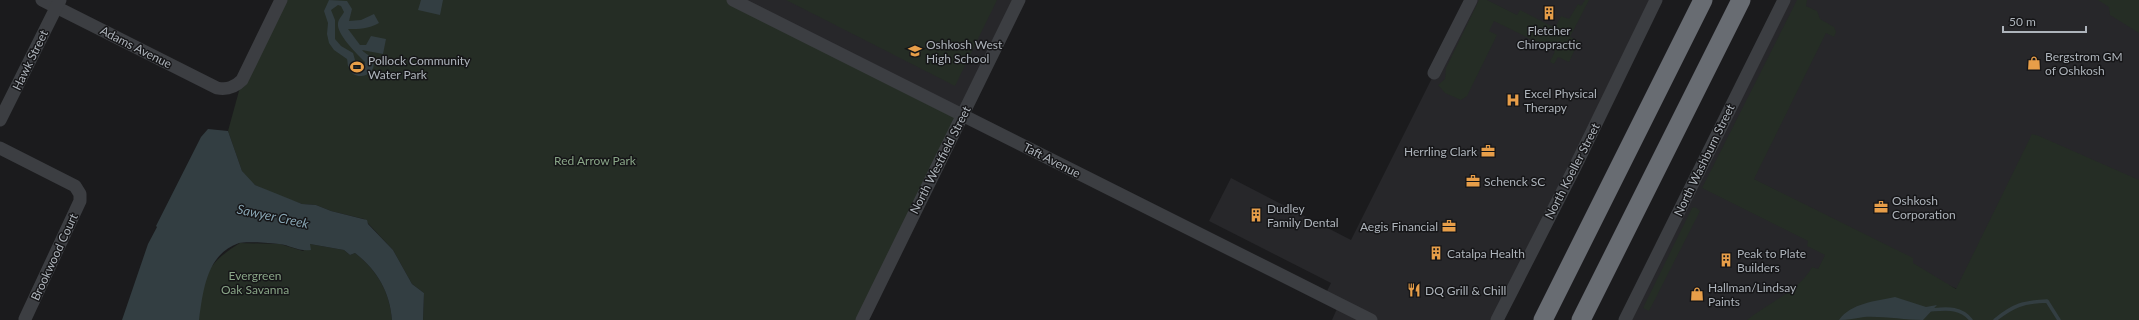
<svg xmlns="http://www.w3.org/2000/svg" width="2139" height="320" font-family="Lato,sans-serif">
<rect width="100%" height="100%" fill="#1b1b1d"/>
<g fill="#27272a">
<polygon points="733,0 1021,0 963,115"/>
<polygon points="1471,0 1656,0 1497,320 1332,320 1339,304 1324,297 1331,283 1209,221 1231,178 1351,240"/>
<polygon points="1784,0 2139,0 2139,320 1988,302 1858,247 1842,320 1625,320"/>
</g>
<g fill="#252d25">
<polygon points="281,0 733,0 963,115 862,320 423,320 424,293 412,284 393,250 364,219 331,211 316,205 302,204 279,196 255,185 246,178 242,171 228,131 242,80"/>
<polygon points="786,0 997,0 955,86"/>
<polygon points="1479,0 1487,0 1517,15 1520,10 1555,28 1561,16 1569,19 1578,4 1581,6 1585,0 1589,0 1570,37 1579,41 1569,62 1558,57 1554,64 1550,62 1555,51 1494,21 1489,31 1497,35 1467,96 1461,100 1445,93 1438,85 1445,79 1446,68"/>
<path d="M1797 0H1807L1806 6 1817 11 1820 19 1834 27 1836 32 1834 37 1826 33 1754 179 1913 258V263L1956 289 2032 134 2039 136 2139 180V320H1747C1768 303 1799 291 1812 267L1818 269 1825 255 1807 246 1808 241 1702 188Z"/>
<polygon points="2098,0 2139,0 2139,33 2110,15 2109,7"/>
<polygon points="1695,207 1700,211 1649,311 1643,308 1692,208"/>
<path d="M240 243 280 244 303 251 310 244 344 250 350 255 355 253C377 270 390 292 392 320H198C201 308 200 294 204 282 209 264 225 252 240 243Z"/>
</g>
<g fill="#333e42" fill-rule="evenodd">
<path d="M329 0 347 1 352 9 349 21 361 20 374 14 379 23C368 29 360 29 348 29L360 45H366L371 36 386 39 383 54 362 50C365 54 371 55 373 61 378 75 354 83 349 68 347 65 348 62 347 59L334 50 329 43 327 34 328 23 324 11ZM338 5 341 6 344 12C342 16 339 18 338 23 336 34 358 55 365 62L363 69 357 67 353 53 341 46 335 39V20L331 10Z"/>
<polygon points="421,0 443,0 440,15 418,10"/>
<path d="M208 129 228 131 242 171 255 185 302 204 316 205 331 211 367 220 368 224 393 250 412 284 424 293 423 320H392C390 292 377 270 355 253L350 255 344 250 310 244 311 250C299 252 290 245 279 244 270 243 246 241 239 243 206 254 203 292 199 320H122L148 244 157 227 156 226 201 137Z"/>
<path d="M1895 297 1926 307 1937 305 1923 320C1904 320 1884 316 1864 317 1856 318 1848 320 1839 320 1851 303 1876 301 1895 297Z"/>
</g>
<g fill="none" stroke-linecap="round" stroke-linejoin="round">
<g stroke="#333e42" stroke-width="3.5">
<path d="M1929 310C1945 309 1960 306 1971 320"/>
<path d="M1995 320C2014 305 2023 302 2047 301L2059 320"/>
</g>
<g stroke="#3c3e42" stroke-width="13">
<path d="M42 0 217 88C227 90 234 88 242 80L281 0"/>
<polyline points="733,0 1371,320"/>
<polyline points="1434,73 1471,0"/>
<polyline points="0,120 60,0"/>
<polyline points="0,148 75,186 80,194 80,201 25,319"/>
<polyline points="862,320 1019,0"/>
<polyline points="1497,320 1575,167 1656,0"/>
<polyline points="1625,320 1784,0"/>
</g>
<g stroke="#686c72" stroke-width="19">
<polyline points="1543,320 1703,0"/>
<polyline points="1581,320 1741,0"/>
</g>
</g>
<defs>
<g id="building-bare" transform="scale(1.08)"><path d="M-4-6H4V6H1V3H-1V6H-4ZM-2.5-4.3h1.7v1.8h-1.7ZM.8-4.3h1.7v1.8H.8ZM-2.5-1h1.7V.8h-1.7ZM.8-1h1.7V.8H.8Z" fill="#e79e49" stroke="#161618" stroke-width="2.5" paint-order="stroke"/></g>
<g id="school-bare" transform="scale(1.08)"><path d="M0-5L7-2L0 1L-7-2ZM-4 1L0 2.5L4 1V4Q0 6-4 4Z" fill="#e79e49" stroke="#161618" stroke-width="2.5" paint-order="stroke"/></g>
<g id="shop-bare" transform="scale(1.08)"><path d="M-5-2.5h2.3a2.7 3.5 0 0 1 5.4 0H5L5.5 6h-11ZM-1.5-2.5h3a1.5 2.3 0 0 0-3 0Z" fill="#e79e49" stroke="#161618" stroke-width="2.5" paint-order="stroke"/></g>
<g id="stadium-bare" transform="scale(1.08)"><path d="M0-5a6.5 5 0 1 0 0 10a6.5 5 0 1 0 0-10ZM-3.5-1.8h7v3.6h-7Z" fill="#e79e49" stroke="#161618" stroke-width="2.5" paint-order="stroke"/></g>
<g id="hospital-bare" transform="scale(1.08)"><path d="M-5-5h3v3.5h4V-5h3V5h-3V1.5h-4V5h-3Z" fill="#e79e49" stroke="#161618" stroke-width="2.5" paint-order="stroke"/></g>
<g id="office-bare" transform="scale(1.08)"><path d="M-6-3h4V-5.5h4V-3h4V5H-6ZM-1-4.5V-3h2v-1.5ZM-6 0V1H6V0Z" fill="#e79e49" stroke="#161618" stroke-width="2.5" paint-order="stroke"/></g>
<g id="restaurant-bare" transform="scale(1.08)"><path d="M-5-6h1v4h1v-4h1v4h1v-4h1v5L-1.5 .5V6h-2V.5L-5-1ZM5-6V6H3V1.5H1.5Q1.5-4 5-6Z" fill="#e79e49" stroke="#161618" stroke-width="2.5" paint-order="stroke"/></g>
</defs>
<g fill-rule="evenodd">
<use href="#building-bare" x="1549" y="13"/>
<use href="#school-bare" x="915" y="51"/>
<use href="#shop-bare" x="2034" y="63"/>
<use href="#stadium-bare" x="357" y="67"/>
<use href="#hospital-bare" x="1513" y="100"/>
<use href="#office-bare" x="1488" y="151"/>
<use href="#office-bare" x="1473" y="181"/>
<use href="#office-bare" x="1881" y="207"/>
<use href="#building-bare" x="1256" y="215"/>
<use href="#office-bare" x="1449" y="226"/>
<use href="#building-bare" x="1436" y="253"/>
<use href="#building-bare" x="1726" y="260"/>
<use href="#restaurant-bare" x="1414" y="290"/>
<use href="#shop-bare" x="1697" y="294"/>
</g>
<g text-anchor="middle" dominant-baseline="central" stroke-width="3" stroke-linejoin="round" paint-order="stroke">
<g font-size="12" fill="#aeb4bb" stroke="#161618" text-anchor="start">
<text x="1549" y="30" text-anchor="middle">Fletcher<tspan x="1549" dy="14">Chiropractic</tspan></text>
<text x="926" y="44">Oshkosh West<tspan x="926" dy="14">High School</tspan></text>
<text x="2045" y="56">Bergstrom GM<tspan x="2045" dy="14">of Oshkosh</tspan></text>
<text x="368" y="60">Pollock Community<tspan x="368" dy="14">Water Park</tspan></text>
<text x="1524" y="93">Excel Physical<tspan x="1524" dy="14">Therapy</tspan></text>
<text x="1477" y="151" text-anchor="end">Herrling Clark</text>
<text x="1484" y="181">Schenck SC</text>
<text x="1892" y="200">Oshkosh<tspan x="1892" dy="14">Corporation</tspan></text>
<text x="1267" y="208">Dudley<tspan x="1267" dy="14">Family Dental</tspan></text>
<text x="1438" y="226" text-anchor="end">Aegis Financial</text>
<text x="1447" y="253">Catalpa Health</text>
<text x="1737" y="253">Peak to Plate<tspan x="1737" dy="14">Builders</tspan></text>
<text x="1708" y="287">Hallman/Lindsay<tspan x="1708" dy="14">Paints</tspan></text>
<text x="1425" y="290">DQ Grill &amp; Chill</text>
</g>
<g font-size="12" fill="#aeb4bb" stroke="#161618">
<text transform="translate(136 47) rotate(27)">Adams Avenue</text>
<text transform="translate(30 60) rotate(-64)">Hawk Street</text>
<text transform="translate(940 160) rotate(-63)">North Westfield Street</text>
<text transform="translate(1052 160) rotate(27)">Taft Avenue</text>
<text transform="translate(1704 160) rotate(-64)">North Washburn Street</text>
<text transform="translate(1572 171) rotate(-63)">North Koeller Street</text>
<text transform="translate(54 257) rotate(-65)">Brookwood Court</text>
</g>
<g font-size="12" fill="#89a587" stroke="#161618">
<text x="595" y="160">Red Arrow Park</text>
<text x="255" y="275">Evergreen<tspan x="255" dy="14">Oak Savanna</tspan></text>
</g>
<g font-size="13" font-style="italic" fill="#88a5b3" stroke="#161618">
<text transform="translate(273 216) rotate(12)">Sawyer Creek</text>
</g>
</g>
<path d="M2003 26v6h83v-6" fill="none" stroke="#aeb4bb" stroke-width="2"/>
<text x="2009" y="26" font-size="12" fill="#aeb4bb" stroke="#161618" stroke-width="3" paint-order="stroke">50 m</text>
</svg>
